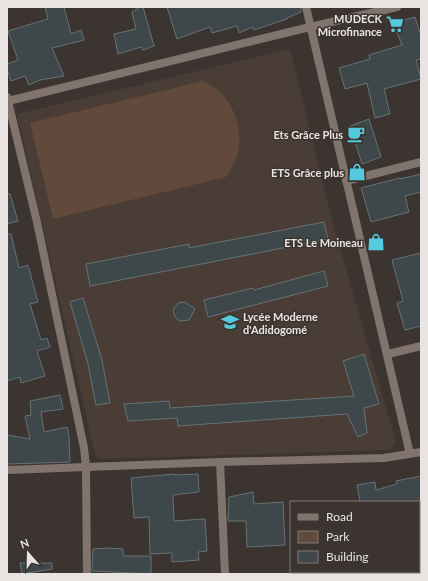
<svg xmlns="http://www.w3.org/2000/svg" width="428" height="581" font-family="Lato,sans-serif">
<rect width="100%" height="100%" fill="#3c3430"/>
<polygon fill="#4a3d36" points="290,49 335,231 396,442 390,450 100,459 95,455 17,114"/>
<path fill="#614a3c" d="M203 81C208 84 214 87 219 91 237 108 245 137 235 161 233 166 229 172 226 177L53 219 30 123Z"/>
<g fill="#3e484a" stroke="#677274">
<polygon points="45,7 64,7 71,34 81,30 84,40 52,48 64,76 40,80 29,85 25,76 11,81 7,69 7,64 18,60 8,31 48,19"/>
<polygon points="140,7 143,7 154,46 143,50 141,47 118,54 114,34 136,29 132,12"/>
<polygon points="167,7 301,7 301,12 287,18 287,19 254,30 253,27 239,33 237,26 212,33 210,27 177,39"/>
<polygon points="415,17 421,36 421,59 416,60 421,79 384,89 390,114 375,118 367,83 345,89 339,68 370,59 369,55 402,45 393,23"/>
<polygon points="369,119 381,157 362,164 350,126"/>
<polygon points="421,174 421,192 405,196 409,212 371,222 361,188 400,178 400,179"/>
<polygon points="7,194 10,194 18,221 7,224"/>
<polygon points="324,222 328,239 90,286 86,264 189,244 189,248"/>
<polygon points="7,234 11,234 19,268 28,265 38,302 30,304 41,340 47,338 50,347 37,351 45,376 21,383 20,377 7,381"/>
<polygon points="421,253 421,326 405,330 397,303 403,301 392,260"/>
<polygon points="324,271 328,286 208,317 204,300 253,288 254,290"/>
<polygon points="83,298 102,360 110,403 96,405 88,364 70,302"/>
<polygon points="185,302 195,309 189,320 180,321 175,317 173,311 174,308 178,303"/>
<polygon points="364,354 379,404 364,408 367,433 358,437 347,414 178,426 177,418 128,421 124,404 169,401 170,408 354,396 343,361"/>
<polygon points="60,395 63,409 41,412 44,432 67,427 69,436 70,462 7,464 7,435 30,439 25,416 31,415 30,401"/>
<polygon points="174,474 175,475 198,474 199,492 173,495 174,521 205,519 207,551 198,552 199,560 172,562 172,553 170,553 150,554 149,517 134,518 131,478"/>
<polygon points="421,476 421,502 360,502 357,485 375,482 376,490 397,484 396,481"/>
<polygon points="253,492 254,504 283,502 285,545 247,547 246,521 228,521 229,497"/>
<polygon points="108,548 123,549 123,556 151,556 151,574 92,571 93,549"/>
<polygon points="20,563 52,563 52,569 22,574"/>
</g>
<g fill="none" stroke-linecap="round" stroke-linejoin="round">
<g stroke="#81746d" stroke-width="8">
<polyline points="306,7 410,454"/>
<polyline points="7,97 37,222 84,448 86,467 87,574"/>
<polyline points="8,101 310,27 397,7"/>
<polyline points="346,181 421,162"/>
<polyline points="388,354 421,346"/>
<polyline points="220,462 225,574"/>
<polyline points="7,470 220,462 384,458 421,452"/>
</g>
</g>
<defs>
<g id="supermarket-bare" transform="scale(1.38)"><path d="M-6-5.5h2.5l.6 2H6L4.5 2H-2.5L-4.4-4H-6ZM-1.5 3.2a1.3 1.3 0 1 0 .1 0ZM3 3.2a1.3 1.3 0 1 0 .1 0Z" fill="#55cadf" stroke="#3c3430" stroke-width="2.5" paint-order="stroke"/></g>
<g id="cafe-bare" transform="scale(1.38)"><path d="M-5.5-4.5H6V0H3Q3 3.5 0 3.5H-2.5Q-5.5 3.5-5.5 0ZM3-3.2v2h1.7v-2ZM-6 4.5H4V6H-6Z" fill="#55cadf" stroke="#3c3430" stroke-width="2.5" paint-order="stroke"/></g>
<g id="shop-bare" transform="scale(1.38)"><path d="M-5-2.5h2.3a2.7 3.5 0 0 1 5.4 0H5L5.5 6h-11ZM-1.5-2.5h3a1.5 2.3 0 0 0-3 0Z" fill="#55cadf" stroke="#3c3430" stroke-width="2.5" paint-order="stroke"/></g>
<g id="school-bare" transform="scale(1.38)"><path d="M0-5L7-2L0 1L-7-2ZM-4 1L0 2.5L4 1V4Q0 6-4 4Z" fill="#55cadf" stroke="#3c3430" stroke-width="2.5" paint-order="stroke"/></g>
</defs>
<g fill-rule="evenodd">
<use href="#supermarket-bare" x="395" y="24"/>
<use href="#cafe-bare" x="356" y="134"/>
<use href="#shop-bare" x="357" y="172"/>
<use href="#shop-bare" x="376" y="242"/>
<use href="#school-bare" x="230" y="322"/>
</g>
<g text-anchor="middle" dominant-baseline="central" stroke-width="3" stroke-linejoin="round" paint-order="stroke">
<g font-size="11" font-weight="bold" fill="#e9e4e1" stroke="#3c3430" text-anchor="end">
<text x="382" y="18">MUDECK<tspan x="382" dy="13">Microfinance</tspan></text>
<text x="343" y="134">Ets Grâce Plus</text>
<text x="344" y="172">ETS Grâce plus</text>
<text x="363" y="242">ETS Le Moineau</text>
<text x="243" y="316" text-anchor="start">Lycée Moderne<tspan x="243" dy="13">d'Adidogomé</tspan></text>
</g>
</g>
<rect width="428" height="581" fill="none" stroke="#e9e4e1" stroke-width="16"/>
<rect x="290" y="501" width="130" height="72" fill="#3c3430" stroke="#817a77"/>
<rect x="298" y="514" width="20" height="6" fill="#81746d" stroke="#817a77"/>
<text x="326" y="521" font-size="12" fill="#e9e4e1">Road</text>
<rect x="298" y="531" width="20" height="12" fill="#614a3c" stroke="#817a77"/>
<text x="326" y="541" font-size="12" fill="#e9e4e1">Park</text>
<rect x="298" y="551" width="20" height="12" fill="#3e484a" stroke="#817a77"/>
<text x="326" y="561" font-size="12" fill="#e9e4e1">Building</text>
<g transform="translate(28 553) rotate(340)" stroke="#3c3430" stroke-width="3" paint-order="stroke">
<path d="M0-3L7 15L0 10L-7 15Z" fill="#e9e4e1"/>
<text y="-6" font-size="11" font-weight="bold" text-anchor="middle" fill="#e9e4e1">N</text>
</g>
</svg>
